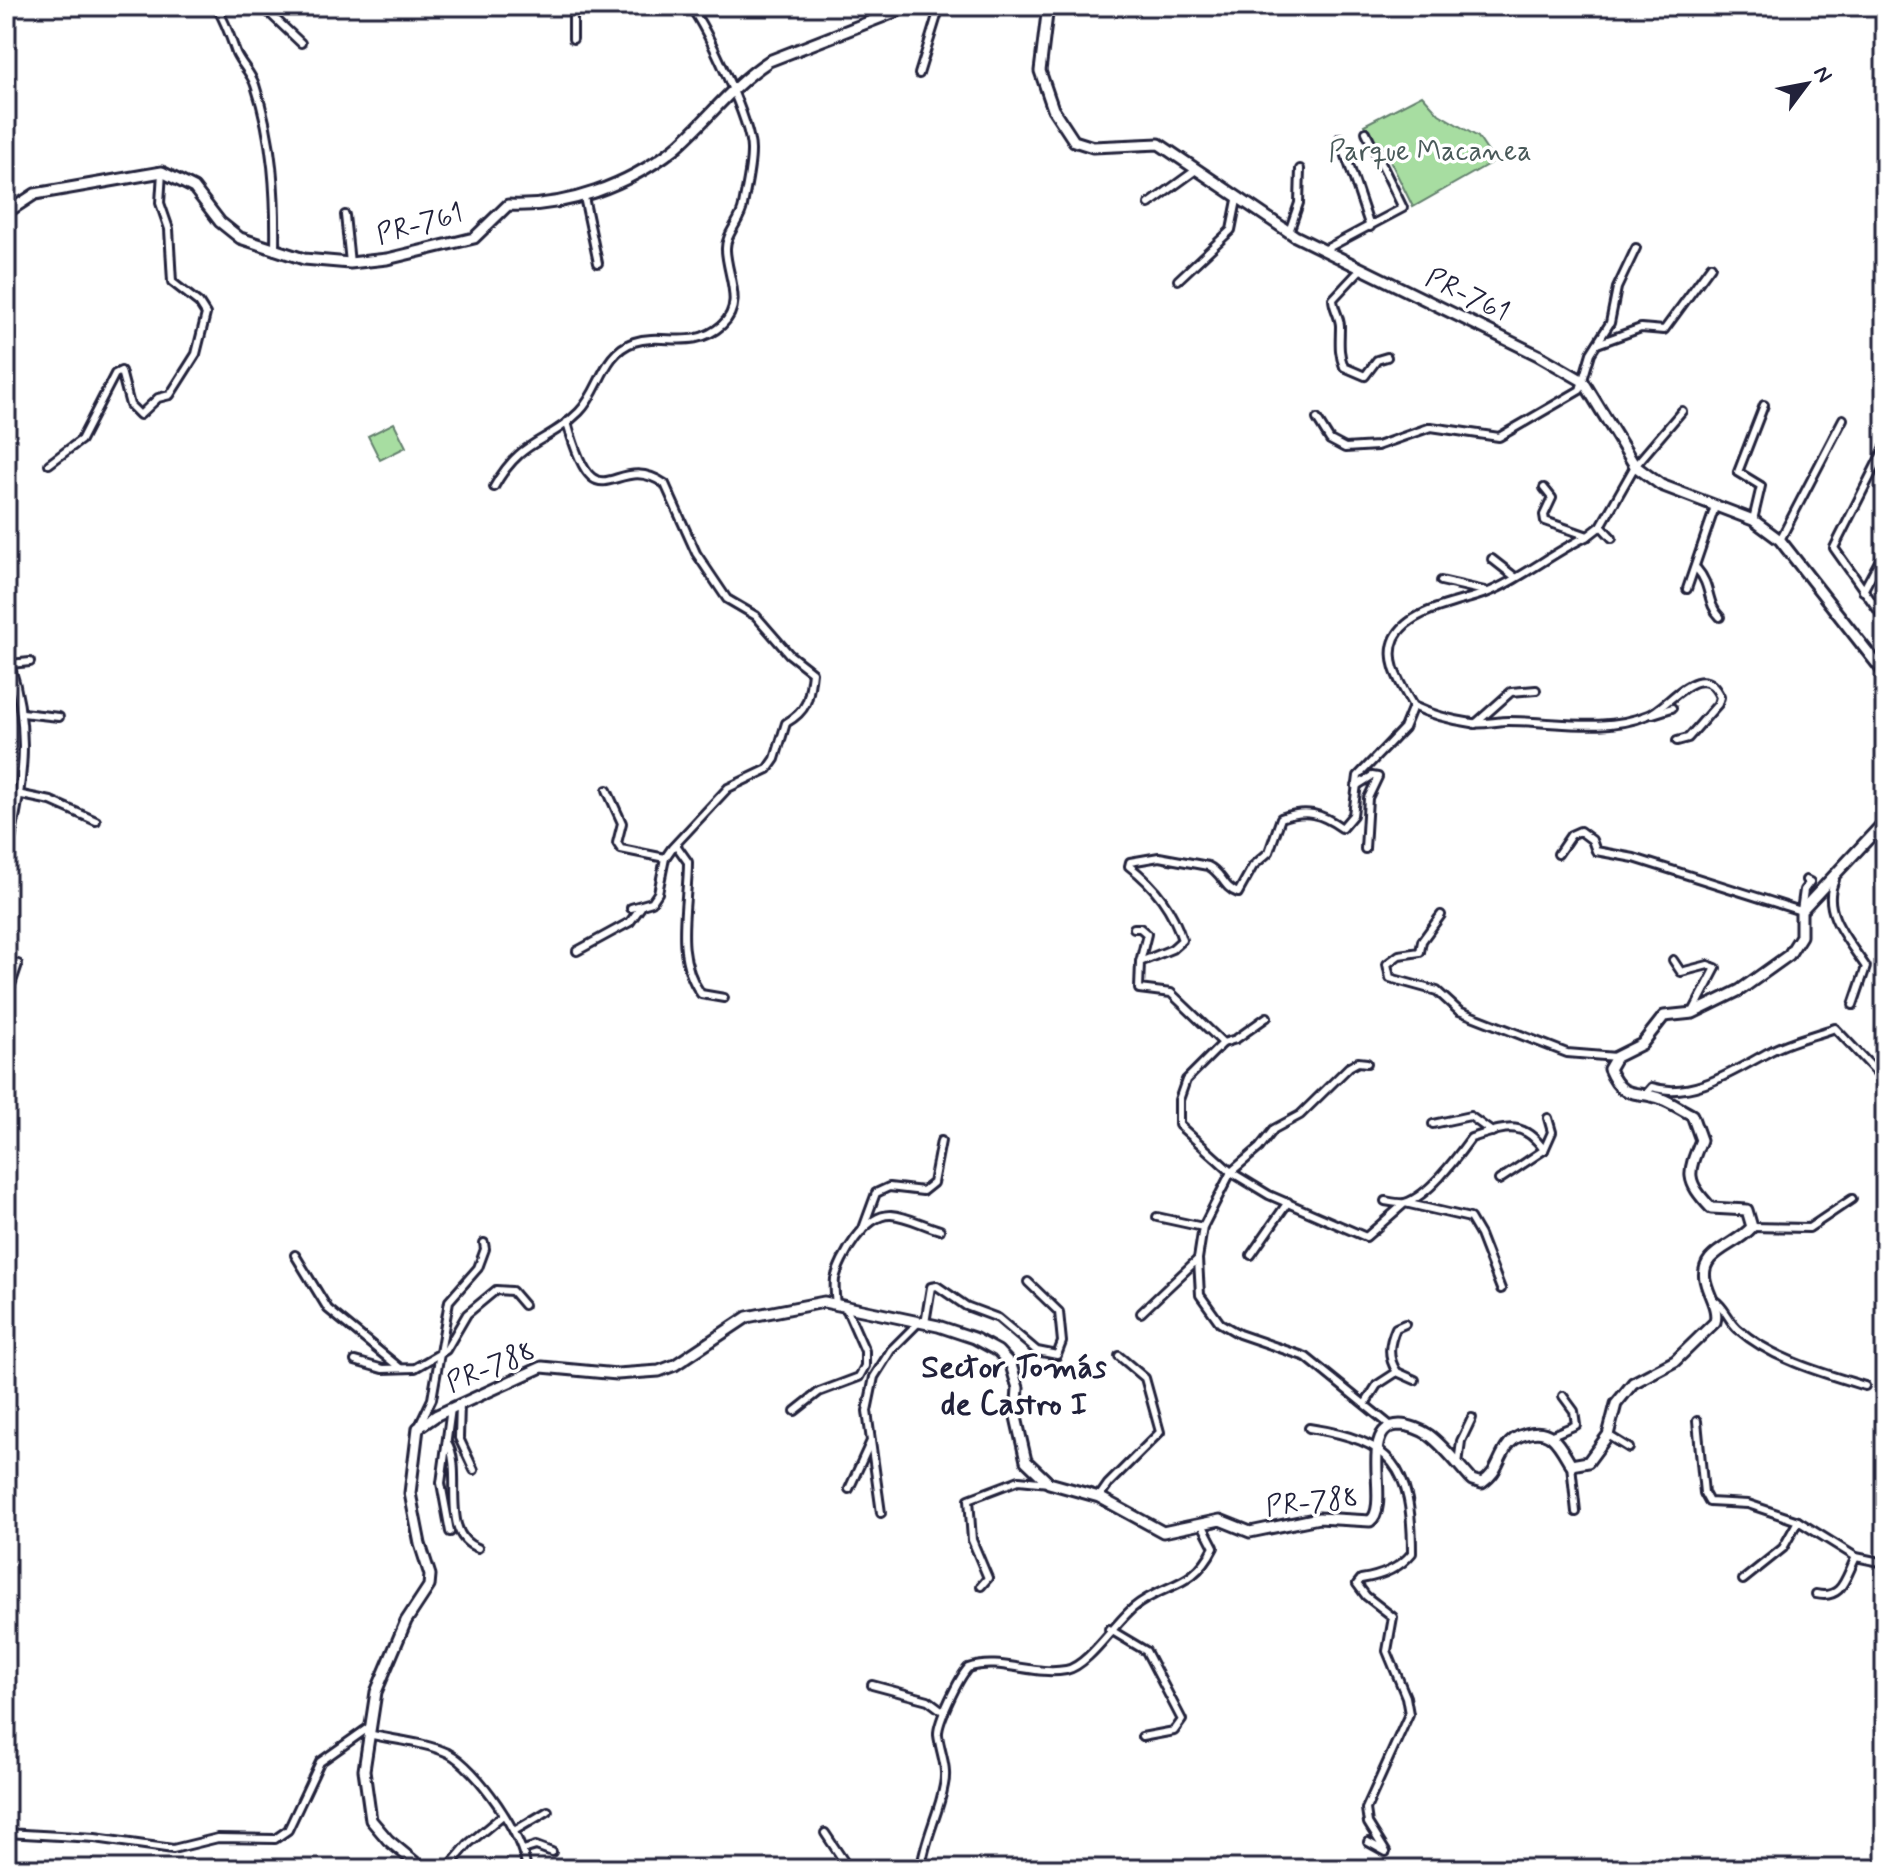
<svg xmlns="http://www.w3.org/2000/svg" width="1891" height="1875" font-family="Mynerve,sans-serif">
<rect width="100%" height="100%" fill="#fff"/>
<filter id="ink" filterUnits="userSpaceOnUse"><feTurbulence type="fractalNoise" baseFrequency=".0125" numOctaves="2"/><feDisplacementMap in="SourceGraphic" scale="16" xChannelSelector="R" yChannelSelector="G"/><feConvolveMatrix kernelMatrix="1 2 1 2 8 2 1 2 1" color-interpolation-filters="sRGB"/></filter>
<g filter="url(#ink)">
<g fill="#a7dda1" stroke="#64806e" stroke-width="2">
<polygon points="1422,95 1439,114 1478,137 1494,161 1413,207 1382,144 1375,147 1364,125"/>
<polygon points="394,423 406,447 380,460 368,436"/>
</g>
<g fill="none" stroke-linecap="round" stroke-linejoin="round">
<g stroke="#22223b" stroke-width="12">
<g id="street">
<path d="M220 6 217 8C226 23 230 36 236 53 241 64 251 73 255 85 273 140 276 194 275 251"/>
<polyline points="257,6 263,7 301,43"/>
<polyline points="573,39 573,12 585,6"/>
<polyline points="919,74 940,6"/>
<polyline points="1340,138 1370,227"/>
<polyline points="584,197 598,263"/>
<polyline points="1149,204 1196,170"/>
<polyline points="345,215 350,263"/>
<polyline points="1289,232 1299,203 1300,169"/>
<polyline points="1324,250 1403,208 1366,132"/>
<path d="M1361 269 1333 299C1333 308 1340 317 1340 326 1340 341 1338 352 1344 367L1365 376 1377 360 1387 357"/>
<polyline points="1178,280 1231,230 1237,200"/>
<polyline points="1597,344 1641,328 1664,330 1711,266"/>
<polyline points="1317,419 1330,440 1345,448 1377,446 1431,427 1499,437 1580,390 1591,353 1610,323 1617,288 1636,248"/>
<path d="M567 422C597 532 613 448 665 484L696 553 727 599 756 616 789 654 812 672C809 697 809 710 786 723L775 759 768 769 728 788 672 848 665 858 658 893 652 902 631 908"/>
<polyline points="1885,447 1834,548 1885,620"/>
<polyline points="49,464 81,440 115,374 121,371 130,405 140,415 158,398 170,395 196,354 206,314 199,303 172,282 169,229 160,203 162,172"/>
<path d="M494 487C522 437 546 445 579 412 601 390 602 353 634 342 663 332 693 351 722 325 745 304 727 276 726 250 725 234 741 221 743 206 746 188 751 169 751 151 752 124 707 29 690 6"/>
<polyline points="1544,488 1552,498 1544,515 1545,521 1588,536"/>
<polyline points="1753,520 1761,486 1738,472 1764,405"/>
<polyline points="1601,526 1612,538"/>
<polyline points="1780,540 1843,419"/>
<polyline points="1492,559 1515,577"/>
<path d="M1697 569C1712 586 1706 603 1720 617"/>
<polyline points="1441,581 1485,591"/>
<polyline points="1687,589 1715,507"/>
<polyline points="1863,591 1885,550"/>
<path d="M1413 706C1432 715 1451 720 1472 723 1484 725 1496 721 1508 721 1553 721 1605 733 1648 715 1669 707 1702 656 1720 697L1718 704 1688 738 1677 741"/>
<polyline points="22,713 59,717"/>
<polyline points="1653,714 1672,708"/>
<polyline points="1475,724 1511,692 1536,690"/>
<polyline points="1356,786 1372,776 1378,777 1368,798 1365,849"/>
<polyline points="607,790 622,823 617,843 621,849 665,858"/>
<polyline points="22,795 51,801 96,821"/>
<path d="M676 845 688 862C688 907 673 955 701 994L724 998"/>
<polyline points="1558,854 1571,835 1580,831 1592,840 1596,851 1634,858 1801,911 1804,890 1810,882 1806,880"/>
<path d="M6 866C20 792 34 739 10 664L30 662"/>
<path d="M1835 880C1820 911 1849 941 1866 967L1853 1005"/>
<polyline points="1441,915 1422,941 1420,952 1399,955 1387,964 1390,978 1437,991 1459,1011 1567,1053 1616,1057"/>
<polyline points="1134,928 1140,928 1147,934 1140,962"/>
<polyline points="577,951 630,922 641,907"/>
<polyline points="1673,960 1681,972 1708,965 1716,968 1694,1010"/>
<polyline points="6,961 18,964 6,1000"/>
<polyline points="1223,1043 1236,1039 1267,1017"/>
<path d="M1645 1095 1652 1087C1692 1100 1735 1070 1769 1052 1789 1041 1813 1036 1835 1028L1885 1081"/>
<polyline points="1433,1124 1470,1116 1492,1132"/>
<polyline points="1499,1180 1544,1150 1552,1132 1548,1118"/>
<path d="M1385 1201C1391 1202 1400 1204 1405 1203 1429 1196 1457 1157 1471 1138 1504 1128 1522 1118 1544 1150"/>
<polyline points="1157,1217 1203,1227"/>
<polyline points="1752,1227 1809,1228 1852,1199"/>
<polyline points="862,1231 876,1193 889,1187 923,1191 933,1183 941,1141"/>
<polyline points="295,1255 328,1309 400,1368"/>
<polyline points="1251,1255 1288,1202"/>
<polyline points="1198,1259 1200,1295 1220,1323 1239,1334 1306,1357 1391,1426"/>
<path d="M1501 1289 1480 1235 1470 1218 1405 1203 1366 1237 1269 1195 1231 1172 1179 1125V1100L1186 1080 1223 1043 1171 993 1139 989 1140 962 1172 949 1182 940C1173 910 1154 885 1129 866L1130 862 1159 857 1208 866C1222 872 1223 888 1238 893L1253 866 1269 852 1281 818C1306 809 1321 813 1342 828L1353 815 1358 776 1404 728 1413 706C1402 686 1384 662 1395 638 1409 609 1459 603 1486 593 1522 579 1553 552 1588 536L1601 526 1635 466 1682 411"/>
<path d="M1714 1300C1725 1307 1728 1320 1738 1329 1772 1359 1822 1373 1865 1386"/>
<path d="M836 1305C835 1296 834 1288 835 1279 840 1258 865 1214 891 1215 907 1216 925 1226 940 1230"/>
<polyline points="1141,1313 1198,1259 1203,1227 1231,1172 1259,1148 1274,1129 1300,1115 1349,1067 1358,1062 1367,1063"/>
<polyline points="925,1323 931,1287 937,1286 966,1306 998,1318 1037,1351 1057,1355 1062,1342 1059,1312 1028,1282"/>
<polyline points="355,1361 383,1369 415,1368 446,1350 467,1314 496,1290 512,1291 524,1305"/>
<path d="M1397 1372C1387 1357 1389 1344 1396 1328L1405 1324"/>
<polyline points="460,1404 459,1438 474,1470"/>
<polyline points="1365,1404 1377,1385 1397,1372 1415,1380"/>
<polyline points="795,1411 819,1392 859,1377 865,1366 865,1351 846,1308"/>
<polyline points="1697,1421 1704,1493 1709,1502 1748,1504 1798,1521 1856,1557 1885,1563"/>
<polyline points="419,1426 432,1399 449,1301 478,1268 485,1249 484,1243"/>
<path d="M1309 1428C1393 1441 1412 1466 1412 1553 1399 1569 1381 1576 1361 1579L1357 1584 1366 1596 1393 1617 1387 1651 1406 1697 1409 1714 1366 1809 1368 1823 1386 1852 1368 1842"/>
<polyline points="1552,1435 1576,1425 1574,1411 1563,1396"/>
<polyline points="1608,1435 1629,1448"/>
<polyline points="871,1441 881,1513"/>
<path d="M447 1442C465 1470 438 1535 478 1548"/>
<polyline points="1458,1464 1461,1441 1472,1418"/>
<polyline points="1571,1465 1576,1512"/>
<polyline points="849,1489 871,1441 867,1411 874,1377 891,1350 919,1322"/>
<polyline points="1099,1497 1108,1484 1160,1432 1145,1378 1119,1356"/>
<polyline points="450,1532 441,1483 451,1408"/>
<polyline points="1743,1580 1783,1548 1798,1521"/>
<polyline points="981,1586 988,1578 972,1540 969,1499 1019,1480 1049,1483"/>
<path d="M1816 1594C1843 1600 1845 1578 1856 1557"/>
<polyline points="1109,1629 1146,1651 1182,1720 1174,1731 1142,1737"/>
<polyline points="872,1685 928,1700 944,1712"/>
<path d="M368 1734C393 1740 424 1742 448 1753 476 1767 526 1838 526 1869"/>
<polyline points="514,1831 548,1811"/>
<polyline points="6,1833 95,1838 173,1849 218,1838 275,1839 288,1830 320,1762 368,1728"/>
<polyline points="825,1833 849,1869"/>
<polyline points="523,1850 536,1846 552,1852"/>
<polyline points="447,1869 468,1844 503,1815"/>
<path d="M921 1869C924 1840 939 1814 944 1785 948 1767 940 1752 938 1735 937 1722 959 1678 968 1668 1000 1657 1033 1676 1066 1670 1088 1666 1114 1624 1133 1608 1164 1582 1193 1590 1214 1547L1202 1524"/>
</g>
</g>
<g stroke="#22223b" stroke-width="15">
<g id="secondary">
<polyline points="1048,6 1040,71 1053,109 1074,141 1093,147 1159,144 1295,236 1538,355 1583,381 1635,466 1661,485 1753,520 1780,540 1885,674"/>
<path d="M6 213 35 194 162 172 194 188 220 222 240 238 304 259 350 263 387 259 474 238 508 205C566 208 628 185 674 149 707 121 732 85 769 61L910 6"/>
<path d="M423 1869 388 1840 371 1820 364 1770 376 1692 406 1621 429 1586 430 1575 420 1544 410 1493 418 1428 437 1415 542 1367 617 1374 659 1371 675 1365 747 1317 824 1302 938 1326 974 1338 998 1351 1011 1365 1018 1388 1016 1417 1026 1461 1049 1483 1099 1497 1163 1532 1220 1520 1250 1532 1319 1518 1370 1521C1392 1506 1356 1426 1400 1425 1409 1425 1422 1430 1429 1435 1445 1447 1459 1466 1472 1480L1482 1483C1497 1473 1497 1462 1506 1448 1511 1440 1517 1436 1526 1434 1552 1426 1559 1445 1571 1465L1588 1462 1608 1435 1616 1404 1633 1383 1675 1361 1715 1322C1721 1302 1693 1280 1710 1259 1721 1246 1740 1241 1752 1227L1747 1210 1711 1208C1685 1180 1687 1174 1701 1140L1692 1115C1682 1110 1672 1103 1662 1099 1636 1089 1623 1102 1609 1069L1616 1057 1642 1044 1664 1016 1693 1013 1740 990 1789 955 1801 936V911L1885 821"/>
</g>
</g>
<use href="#street" stroke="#fff" stroke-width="6"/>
<use href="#secondary" stroke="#fff" stroke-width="9"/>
</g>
</g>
<g text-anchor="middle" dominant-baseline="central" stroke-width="7" stroke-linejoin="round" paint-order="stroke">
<g font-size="28" fill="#4a5a5a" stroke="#fff">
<text x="1430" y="152">Parque Macanea</text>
</g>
<g font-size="28" fill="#22223b" stroke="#fff">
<text transform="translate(420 225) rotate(-15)">PR-761</text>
<text transform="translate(1467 296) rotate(26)">PR-761</text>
<text transform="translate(491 1368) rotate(-22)">PR-788</text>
<text transform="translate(1312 1503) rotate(-6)">PR-788</text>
</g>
<g font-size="32" font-weight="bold" fill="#22223b" stroke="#fff">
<text x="1014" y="1368">Sector Tomás<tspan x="1014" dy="37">de Castro I</tspan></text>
</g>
</g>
<rect width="1891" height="1875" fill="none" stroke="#fff" stroke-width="32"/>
<rect x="16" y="16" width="1859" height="1843" fill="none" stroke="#22223b" stroke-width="3" filter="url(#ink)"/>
<g transform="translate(1807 84) rotate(58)" stroke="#ffffff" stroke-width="6" paint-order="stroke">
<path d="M0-6L14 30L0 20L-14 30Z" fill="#22223b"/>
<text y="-12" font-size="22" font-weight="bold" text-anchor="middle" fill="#22223b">N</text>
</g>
</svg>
